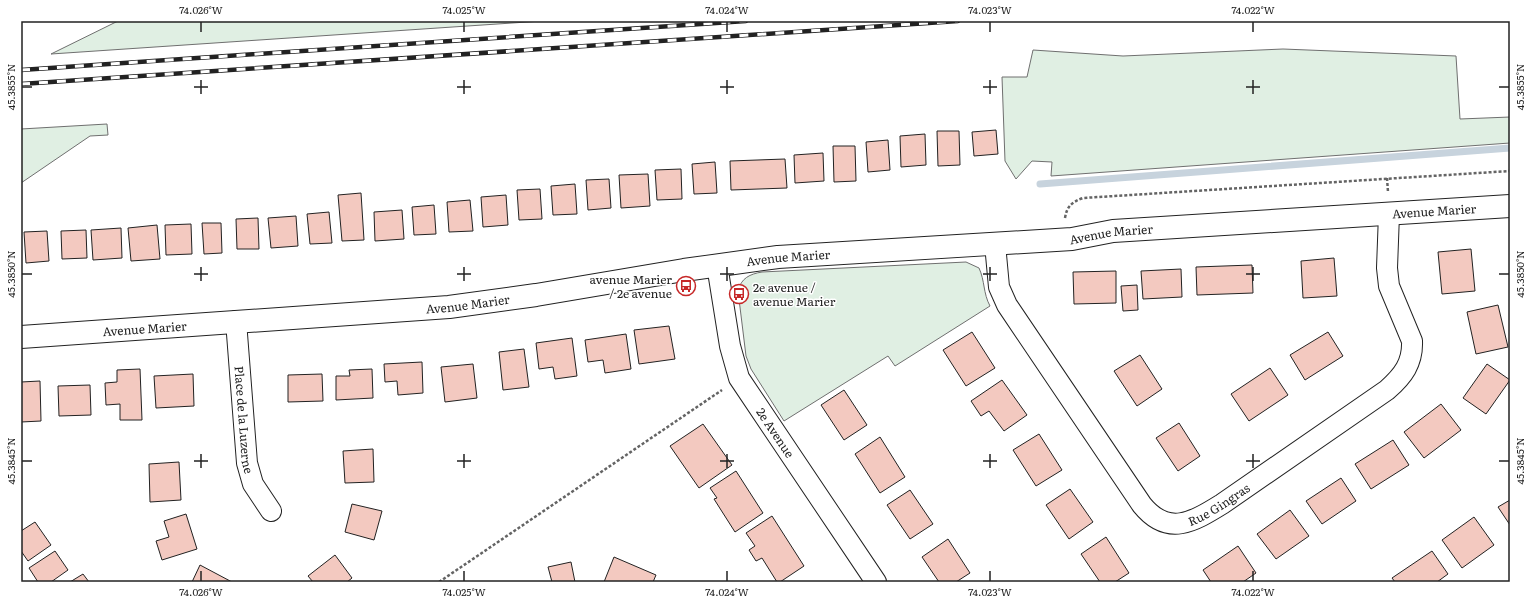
<svg xmlns="http://www.w3.org/2000/svg" width="1531" height="603" font-family="Literata,serif">
<rect width="100%" height="100%" fill="#fff"/>
<g fill="#e0efe3" stroke="#6f6f6f">
<polygon points="118,21 542,21 51,54"/>
<polygon points="1283,49 1456,56 1460,119 1510,117 1510,143 1051,176 1052,162 1032,161 1016,179 1005,161 1002,77 1027,77 1033,50 1123,56"/>
<polygon points="107,124 108,135 90,136 21,183 21,129"/>
<path d="M966 262 979 268C985 281 983 293 990 306L895 366 888 356 784 421 751 369 746 356 738 291C741 278 750 274 762 272Z"/>
</g>
<g fill="none" stroke-linecap="round" stroke-linejoin="round">
<polyline stroke="#c7d3dd" stroke-width="7" points="1040,184 1510,148"/>
</g>
<g fill="#f3c9c0" stroke="#222">
<polygon points="996,130 998,154 974,156 972,132"/>
<polygon points="937,131 959,131 960,165 938,166"/>
<polygon points="925,134 926,165 901,167 900,136"/>
<polygon points="888,140 890,170 868,172 866,142"/>
<polygon points="833,146 855,146 856,181 834,182"/>
<polygon points="823,153 824,181 795,183 794,155"/>
<polygon points="785,159 787,188 731,190 730,161"/>
<polygon points="715,162 717,193 694,194 692,164"/>
<polygon points="681,169 682,199 657,200 655,170"/>
<polygon points="648,174 650,206 621,208 619,175"/>
<polygon points="609,179 611,208 588,210 586,180"/>
<polygon points="575,184 577,214 553,215 551,186"/>
<polygon points="540,189 542,219 519,220 517,190"/>
<polygon points="361,193 364,240 342,241 338,195"/>
<polygon points="506,195 508,225 483,227 481,197"/>
<polygon points="470,200 473,231 449,232 447,202"/>
<polygon points="434,205 436,234 414,235 412,207"/>
<polygon points="402,210 404,239 375,241 374,212"/>
<polygon points="329,212 332,243 310,244 307,214"/>
<polygon points="296,216 298,246 271,248 268,218"/>
<polygon points="258,218 259,249 237,249 236,219"/>
<polygon points="202,223 221,223 222,253 204,254"/>
<polygon points="191,224 192,254 166,255 165,225"/>
<polygon points="157,225 160,259 131,261 128,228"/>
<polygon points="121,228 122,258 93,260 91,230"/>
<polygon points="86,230 87,258 62,259 61,231"/>
<polygon points="47,231 49,261 26,263 24,232"/>
<polygon points="1471,249 1475,291 1442,294 1438,252"/>
<polygon points="1334,258 1337,296 1303,298 1301,261"/>
<polygon points="1252,265 1253,293 1197,295 1196,267"/>
<polygon points="1181,269 1182,297 1143,299 1141,271"/>
<polygon points="1116,271 1116,303 1074,304 1073,272"/>
<polygon points="1137,285 1138,310 1123,311 1121,286"/>
<polygon points="1498,305 1508,347 1476,354 1467,312"/>
<polygon points="669,326 675,359 639,364 634,330"/>
<polygon points="972,332 995,368 966,386 943,350"/>
<polygon points="1328,332 1343,356 1305,380 1290,355"/>
<polygon points="626,334 631,369 605,373 603,360 588,362 585,340"/>
<polygon points="572,338 577,376 555,379 553,367 539,369 536,343"/>
<polygon points="524,349 529,387 503,390 499,352"/>
<polygon points="1140,355 1162,389 1137,406 1114,371"/>
<polygon points="422,362 423,393 398,395 397,381 385,382 384,364"/>
<polygon points="473,364 477,398 445,402 441,367"/>
<polygon points="1487,364 1510,380 1486,414 1463,398"/>
<polygon points="1270,368 1288,395 1249,421 1231,394"/>
<polygon points="140,369 142,420 120,420 120,404 106,405 105,383 117,382 117,370"/>
<polygon points="372,369 373,398 336,400 336,376 350,376 349,370"/>
<polygon points="193,374 194,406 156,408 154,376"/>
<polygon points="322,374 323,401 288,402 288,375"/>
<polygon points="1002,380 1027,415 1004,431 989,411 981,416 971,401"/>
<polygon points="40,381 41,421 21,422 21,382"/>
<polygon points="90,385 91,415 59,416 58,386"/>
<polygon points="844,390 867,425 844,440 821,405"/>
<polygon points="1441,404 1461,430 1424,458 1404,432"/>
<polygon points="1179,423 1200,456 1178,471 1156,438"/>
<polygon points="703,424 732,465 699,488 670,446"/>
<polygon points="1039,434 1062,470 1036,486 1013,450"/>
<polygon points="880,437 905,477 880,493 855,454"/>
<polygon points="1393,440 1409,465 1371,489 1355,464"/>
<polygon points="373,449 374,482 345,483 343,451"/>
<polygon points="179,462 181,500 150,502 149,464"/>
<polygon points="736,471 763,513 735,532 714,499 717,498 710,488"/>
<polygon points="1341,478 1356,501 1322,524 1306,501"/>
<polygon points="1070,489 1093,522 1069,539 1046,505"/>
<polygon points="910,490 933,524 910,539 887,505"/>
<polygon points="1510,500 1510,525 1498,507"/>
<polygon points="352,504 382,511 374,540 345,532"/>
<polygon points="1290,510 1309,536 1276,559 1257,534"/>
<polygon points="186,514 197,549 162,560 156,541 169,537 164,521"/>
<polygon points="772,516 804,566 780,582 777,582 762,558 756,561 749,550 755,546 746,533"/>
<polygon points="1474,517 1494,545 1462,568 1442,540"/>
<polygon points="35,522 51,545 28,561 21,551 21,531"/>
<polygon points="1106,537 1129,573 1115,582 1100,582 1081,554"/>
<polygon points="948,539 970,573 956,582 939,582 922,557"/>
<polygon points="1238,546 1256,573 1243,582 1211,582 1203,570"/>
<polygon points="55,551 68,570 51,582 38,582 29,568"/>
<polygon points="1432,551 1448,574 1437,582 1395,582 1392,578"/>
<polygon points="335,555 352,578 347,582 313,582 308,576"/>
<polygon points="614,557 656,575 653,582 604,582"/>
<polygon points="571,562 575,582 552,582 548,567"/>
<polygon points="200,565 232,582 192,582"/>
<polygon points="83,574 89,582 70,582"/>
</g>
<g fill="none" stroke-linecap="round" stroke-linejoin="round">
<g stroke="#222" stroke-width="22">
<g id="street">
<path id="s1" d="M995 244 999 287 1007 305 1142 505C1168 537 1193 522 1222 504L1387 390C1403 376 1413 363 1412 341L1389 286 1387 268 1389 214"/>
<path id="s2" d="M717 265 730 346 739 378 876 582"/>
<path id="s3" d="M236 321 247 463 253 484 271 511"/>
</g>
</g>
<g stroke="#222" stroke-width="24">
<g id="secondary">
<path id="s4" d="M21 337 449 307 536 295 684 270 778 257 1072 239 1113 231 1510 206"/>
</g>
</g>
<g stroke="#646464" stroke-width="2.5" stroke-dasharray="3 2" stroke-linecap="butt">
<polyline points="1387,178 1388,192"/>
<path d="M1065 218C1067 206 1072 202 1083 198L1510 171"/>
<polyline points="439,582 722,390"/>
</g>
<use href="#street" stroke="#fff" stroke-width="20"/>
<use href="#secondary" stroke="#fff" stroke-width="22"/>
<g stroke="#222" stroke-width="4.5">
<g id="rail">
<polyline points="21,70 746,21"/>
<polyline points="21,84 958,21"/>
</g>
</g>
<use href="#rail" stroke="#fff" stroke-width="3" stroke-dasharray="9" stroke-linecap="butt"/>
</g>
<path fill="none" stroke="#222" stroke-width="1.5" d="M201 22V32M464 22V32M727 22V32M990 22V32M1253 22V32M201 80V94M464 80V94M727 80V94M990 80V94M1253 80V94M22 87H32M194 87H208M457 87H471M720 87H734M983 87H997M1246 87H1260M1499 87H1509M201 267V281M464 267V281M727 267V281M990 267V281M1253 267V281M22 274H32M194 274H208M457 274H471M720 274H734M983 274H997M1246 274H1260M1499 274H1509M201 454V468M464 454V468M727 454V468M990 454V468M1253 454V468M22 461H32M194 461H208M457 461H471M720 461H734M983 461H997M1246 461H1260M1499 461H1509M201 571V581M464 571V581M727 571V581M990 571V581M1253 571V581"/>
<defs>
<g id="bus-ring" transform="scale(1)"><circle r="9.5" fill="#fff" stroke="#c62828" stroke-width="1.5"/><path d="M-5-6H5V4H4V6H2V4H-2V6H-4V4H-5ZM-3.5-4V0h7V-4ZM-3.5 1.2v1.5H-2V1.2ZM2 1.2v1.5H3.5V1.2Z" fill="#c62828"/></g>
</defs>
<g fill-rule="evenodd">
<use href="#bus-ring" x="686" y="286"/>
<use href="#bus-ring" x="739" y="294"/>
</g>
<g text-anchor="middle" dominant-baseline="central" stroke-width="3" stroke-linejoin="round" paint-order="stroke">
<g font-size="12" fill="#222" stroke="#fff">
<text stroke="none"><textPath href="#s4" startOffset="1420">Avenue Marier</textPath></text>
<text stroke="none"><textPath href="#s4" startOffset="1096">Avenue Marier</textPath></text>
<text stroke="none"><textPath href="#s4" startOffset="772">Avenue Marier</textPath></text>
<text stroke="none"><textPath href="#s4" startOffset="448">Avenue Marier</textPath></text>
<text stroke="none"><textPath href="#s4" startOffset="124">Avenue Marier</textPath></text>
<text stroke="none"><textPath href="#s3" startOffset="99">Place de la Luzerne</textPath></text>
<text stroke="none"><textPath href="#s2" startOffset="181">2e Avenue</textPath></text>
<text stroke="none"><textPath href="#s1" startOffset="392">Rue Gingras</textPath></text>
</g>
<g font-size="12" fill="#222" stroke="#fff" text-anchor="end">
<text x="672" y="279">avenue Marier<tspan x="672" dy="14">/ 2e avenue</tspan></text>
<text x="753" y="287" text-anchor="start">2e avenue /<tspan x="753" dy="14">avenue Marier</tspan></text>
</g>
</g>
<rect width="1531" height="603" fill="none" stroke="#ffffff" stroke-width="44"/>
<rect x="22" y="22" width="1487" height="559" fill="none" stroke="#222" stroke-width="1.5"/>
<g font-size="10" text-anchor="middle" fill="#222">
<text x="201" y="14">74.026°W</text>
<text x="464" y="14">74.025°W</text>
<text x="727" y="14">74.024°W</text>
<text x="990" y="14">74.023°W</text>
<text x="1253" y="14">74.022°W</text>
<text transform="translate(11 87) rotate(-90)" y="4">45.3855°N</text>
<text transform="translate(1520 87) rotate(-90)" y="4">45.3855°N</text>
<text transform="translate(11 274) rotate(-90)" y="4">45.3850°N</text>
<text transform="translate(1520 274) rotate(-90)" y="4">45.3850°N</text>
<text transform="translate(11 461) rotate(-90)" y="4">45.3845°N</text>
<text transform="translate(1520 461) rotate(-90)" y="4">45.3845°N</text>
<text x="201" y="596">74.026°W</text>
<text x="464" y="596">74.025°W</text>
<text x="727" y="596">74.024°W</text>
<text x="990" y="596">74.023°W</text>
<text x="1253" y="596">74.022°W</text>
</g>
</svg>
